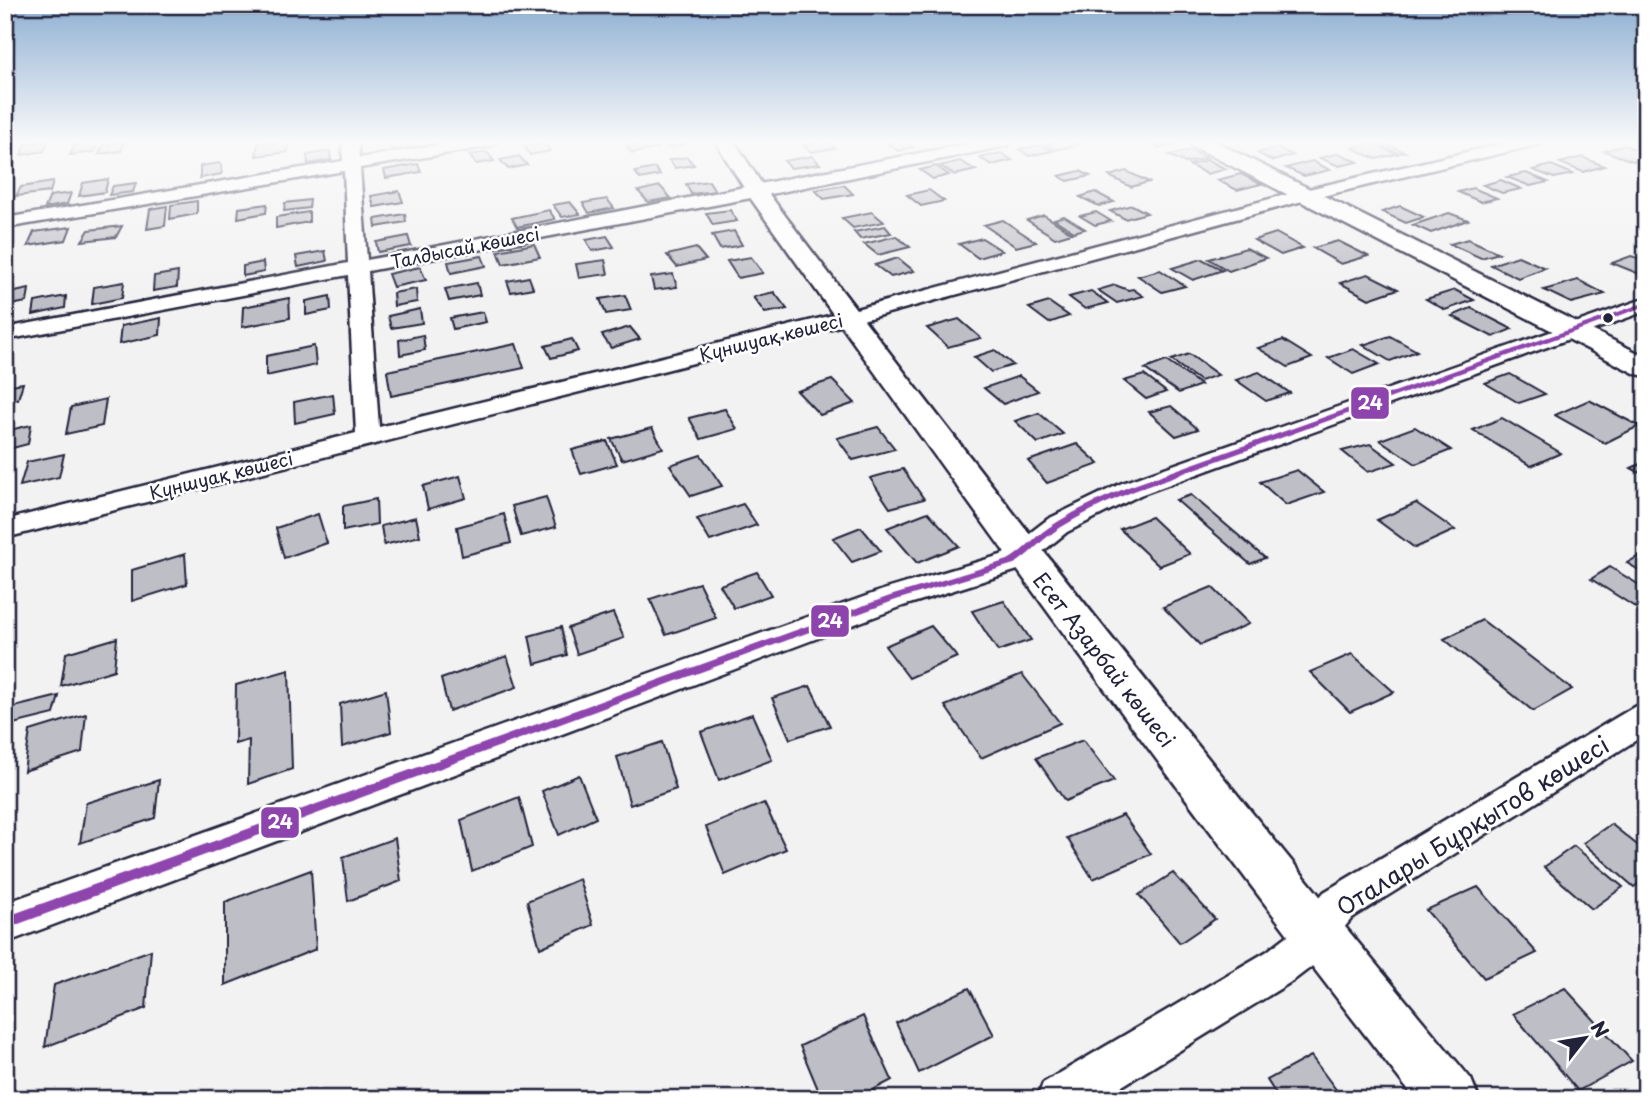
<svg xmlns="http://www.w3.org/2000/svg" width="1651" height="1104" font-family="'Playpen Sans',sans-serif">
<rect width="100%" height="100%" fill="#f2f2f3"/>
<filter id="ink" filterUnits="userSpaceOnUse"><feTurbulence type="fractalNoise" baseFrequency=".0143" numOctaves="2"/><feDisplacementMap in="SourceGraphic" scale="14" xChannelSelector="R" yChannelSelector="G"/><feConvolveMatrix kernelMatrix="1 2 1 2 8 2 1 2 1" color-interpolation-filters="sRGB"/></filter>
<g filter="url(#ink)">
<g fill="#bebec6" stroke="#22223b" stroke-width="2">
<polygon points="48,141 44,151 21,155 26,144"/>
<polygon points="289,141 288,152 256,156 258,143"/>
<polygon points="412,141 414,148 391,151 390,143"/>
<polygon points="652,141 658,148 632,153 626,145"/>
<polygon points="659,141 682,141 685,144 668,148"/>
<polygon points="828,141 835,148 811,152 803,145"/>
<polygon points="904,141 913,147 898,151 886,142"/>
<polygon points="1057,141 1075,141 1080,144 1055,150 1045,144"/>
<polygon points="1146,141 1169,141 1175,145 1160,148"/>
<polygon points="98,142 94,152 70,155 75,145"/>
<polygon points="124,142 121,151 99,154 103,145"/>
<polygon points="1381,142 1405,152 1398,153 1374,143"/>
<polygon points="544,143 550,151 530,155 524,146"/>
<polygon points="1372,143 1397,154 1376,159 1352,148"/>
<polygon points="1041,145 1052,151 1029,156 1019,149"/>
<polygon points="1624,145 1646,153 1646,157 1633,161 1604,151"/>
<polygon points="1277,148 1293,155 1273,161 1257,153"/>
<polygon points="1191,150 1207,158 1185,163 1169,155"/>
<polygon points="330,151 331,160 308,164 307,155"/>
<polygon points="487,152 494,161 476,164 469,155"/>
<polygon points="1001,153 1012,160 992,165 980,158"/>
<polygon points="1339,153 1358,162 1339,166 1320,158"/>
<polygon points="519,156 527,165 508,169 500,160"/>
<polygon points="812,156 820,164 791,168 784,161"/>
<polygon points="687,157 694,165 675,168 669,160"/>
<polygon points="1582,157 1604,166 1583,172 1560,163"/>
<polygon points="1208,160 1226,169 1207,174 1189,165"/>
<polygon points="960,161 976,170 955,175 940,166"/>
<polygon points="1312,161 1330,170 1304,176 1286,168"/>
<polygon points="221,163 222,174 200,178 200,166"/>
<polygon points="418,164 421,172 386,178 384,170"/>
<polygon points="1551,165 1573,174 1554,178 1533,170"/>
<polygon points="936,166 949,175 933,179 920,170"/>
<polygon points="655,168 660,175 640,179 635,172"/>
<polygon points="1080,171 1090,176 1068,181 1059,176"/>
<polygon points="1126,171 1149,182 1131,187 1109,176"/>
<polygon points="1526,173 1548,182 1530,186 1507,177"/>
<polygon points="1241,174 1261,184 1237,190 1217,180"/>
<polygon points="108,179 105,192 79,196 83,183"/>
<polygon points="1501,180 1521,189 1502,193 1483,185"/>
<polygon points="709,181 715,191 691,194 686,184"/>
<polygon points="53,182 50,192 16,196 21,187"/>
<polygon points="136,183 133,192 109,195 113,186"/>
<polygon points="844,185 853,194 824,199 815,190"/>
<polygon points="660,186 671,198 648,202 638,191"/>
<polygon points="1473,188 1497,198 1481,202 1458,192"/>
<polygon points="929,190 944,201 921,206 907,195"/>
<polygon points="399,191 403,202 374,207 371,196"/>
<polygon points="1095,192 1114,202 1099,206 1080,197"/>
<polygon points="71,193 67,204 45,208 50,196"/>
<polygon points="607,199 614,208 589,213 583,203"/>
<polygon points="310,200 309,208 284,211 285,203"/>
<polygon points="197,201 197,214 170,219 171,205"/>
<polygon points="570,202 580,214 562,217 553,205"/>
<polygon points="267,204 266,213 238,218 239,208"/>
<polygon points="1132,205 1147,213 1125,219 1110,211"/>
<polygon points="167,206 165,226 147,229 150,209"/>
<polygon points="1400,206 1424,217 1406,223 1382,212"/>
<polygon points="549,210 555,219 517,227 512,218"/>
<polygon points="730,210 737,221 713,225 706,213"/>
<polygon points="309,212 309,222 276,228 276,217"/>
<polygon points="872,212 884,222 853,228 842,218"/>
<polygon points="1096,212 1111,221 1095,225 1080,216"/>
<polygon points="1449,213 1468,220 1431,233 1413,225"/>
<polygon points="405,214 406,222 376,227 375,219"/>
<polygon points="1044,215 1072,233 1055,238 1027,220"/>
<polygon points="1064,216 1085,229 1074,232 1054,219"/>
<polygon points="1003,220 1036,242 1016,247 984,225"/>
<polygon points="122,226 116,237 82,241 89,230"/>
<polygon points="885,226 891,233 860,239 854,232"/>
<polygon points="71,227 66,240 28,246 34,232"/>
<polygon points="734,231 742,245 720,249 712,235"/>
<polygon points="1276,233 1303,248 1281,255 1254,240"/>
<polygon points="408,236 411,246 378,252 376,242"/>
<polygon points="607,236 614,247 592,251 586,240"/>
<polygon points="896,236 910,247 878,255 864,244"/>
<polygon points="982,238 1002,251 978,258 959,244"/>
<polygon points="1468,239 1499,253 1481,258 1450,244"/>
<polygon points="1338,241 1368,256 1341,264 1313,248"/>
<polygon points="534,244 540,257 503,264 498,251"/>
<polygon points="696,248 706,260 677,267 667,255"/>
<polygon points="1246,248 1266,258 1229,271 1209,259"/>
<polygon points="325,251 327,261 298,267 296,256"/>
<polygon points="482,256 486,266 451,273 448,262"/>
<polygon points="1518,256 1545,268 1518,278 1491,265"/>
<polygon points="1631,256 1646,261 1646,274 1642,275 1612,263"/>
<polygon points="751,257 763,273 738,278 727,261"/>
<polygon points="898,258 914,271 891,277 875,265"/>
<polygon points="1202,259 1223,270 1193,280 1172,268"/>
<polygon points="605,260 608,274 579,278 576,264"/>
<polygon points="263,262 264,272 243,276 243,266"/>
<polygon points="420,267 426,280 393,287 388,274"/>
<polygon points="1160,270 1185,286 1162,292 1138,276"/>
<polygon points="178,272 177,287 153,291 154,276"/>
<polygon points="673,274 677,287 654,290 651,277"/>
<polygon points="1368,274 1398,289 1369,299 1340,283"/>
<polygon points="529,277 533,288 511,292 507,281"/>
<polygon points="1578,280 1605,294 1571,303 1544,290"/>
<polygon points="124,282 122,298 92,304 94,287"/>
<polygon points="477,283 480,295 449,301 445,289"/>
<polygon points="1115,285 1128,290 1133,289 1143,296 1117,303 1098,290"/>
<polygon points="29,289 27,302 5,306 5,294"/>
<polygon points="416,289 417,302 394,306 393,293"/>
<polygon points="1455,290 1474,300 1445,310 1426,299"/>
<polygon points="1091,291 1108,303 1085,309 1069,297"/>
<polygon points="774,292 787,309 765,313 753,297"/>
<polygon points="625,295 631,310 606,314 600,299"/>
<polygon points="66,296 65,308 33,315 35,302"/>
<polygon points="330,296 331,310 306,315 306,301"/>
<polygon points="289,298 290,318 242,327 243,307"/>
<polygon points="1049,302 1069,316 1049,323 1029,308"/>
<polygon points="1471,308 1512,329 1493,337 1452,316"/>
<polygon points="420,309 422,323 391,328 388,316"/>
<polygon points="483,312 486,322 453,329 450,318"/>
<polygon points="161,318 160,335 119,344 121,326"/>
<polygon points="959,319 981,338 948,347 927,328"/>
<polygon points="630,327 640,339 611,348 602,335"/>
<polygon points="423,335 425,350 400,355 399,340"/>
<polygon points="1390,336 1417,351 1390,361 1363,345"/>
<polygon points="572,339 578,351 551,358 545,346"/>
<polygon points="1283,340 1312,358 1288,367 1258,348"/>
<polygon points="516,344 524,368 391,396 387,371"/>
<polygon points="314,346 316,365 266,376 266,356"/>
<polygon points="1353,349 1379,364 1353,374 1328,358"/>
<polygon points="995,350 1013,365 991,372 974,357"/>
<polygon points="1189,354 1218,375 1200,381 1171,360"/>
<polygon points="1166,361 1201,385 1179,393 1145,369"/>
<polygon points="1259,372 1290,393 1266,401 1236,380"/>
<polygon points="1510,374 1545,394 1519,403 1485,383"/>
<polygon points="1144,375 1166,392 1146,399 1124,381"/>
<polygon points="1019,376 1038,391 1003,404 984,388"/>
<polygon points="832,380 855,403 820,415 797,391"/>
<polygon points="23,383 18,399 5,401 5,386"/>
<polygon points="333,394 335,414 295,423 294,402"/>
<polygon points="106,399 102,426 66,434 71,407"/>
<polygon points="1589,400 1639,426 1605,443 1555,415"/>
<polygon points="1171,406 1198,429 1176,436 1149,412"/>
<polygon points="725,409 737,429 701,439 689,418"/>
<polygon points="1039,413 1063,434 1038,443 1015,421"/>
<polygon points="1502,418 1561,453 1531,466 1473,430"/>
<polygon points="31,425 28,444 5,450 5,431"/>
<polygon points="878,427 895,449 853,460 837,438"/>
<polygon points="1415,427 1451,450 1416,464 1380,440"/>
<polygon points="652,428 663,448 622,460 611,439"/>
<polygon points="607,441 617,464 581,474 572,450"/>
<polygon points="1077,444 1099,464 1047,483 1028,461"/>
<polygon points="1370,444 1396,463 1368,472 1342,451"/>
<polygon points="64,454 59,477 20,486 27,462"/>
<polygon points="701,455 722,486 691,496 670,465"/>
<polygon points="1646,461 1646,476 1631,468"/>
<polygon points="903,469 924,499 890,508 870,478"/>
<polygon points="1297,470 1324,492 1286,505 1260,482"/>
<polygon points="460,476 466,498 428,509 423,486"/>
<polygon points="1191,495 1265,558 1250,564 1176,500"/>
<polygon points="546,497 556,527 521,536 512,506"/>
<polygon points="376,499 377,524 343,531 343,506"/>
<polygon points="1416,503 1455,530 1415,548 1377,520"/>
<polygon points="743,504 757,525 710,541 697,519"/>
<polygon points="928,512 959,546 917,563 887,528"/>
<polygon points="318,514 327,543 284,558 276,528"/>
<polygon points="504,514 511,543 462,556 457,527"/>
<polygon points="416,517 420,536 384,545 381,526"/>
<polygon points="1151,517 1190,554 1159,566 1120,529"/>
<polygon points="861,527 881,551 852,562 833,538"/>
<polygon points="1646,552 1646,574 1627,563"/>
<polygon points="185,554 187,584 132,601 132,570"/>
<polygon points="1610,567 1646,589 1646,614 1591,579"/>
<polygon points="757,572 771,595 734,608 720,585"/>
<polygon points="699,583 716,618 666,635 650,599"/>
<polygon points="1212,587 1249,624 1200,645 1163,607"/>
<polygon points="1004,601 1031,640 998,651 972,611"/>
<polygon points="613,613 624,638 577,654 568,628"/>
<polygon points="1482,620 1572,689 1533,711 1444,639"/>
<polygon points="931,626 957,657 909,678 885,646"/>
<polygon points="561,627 567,655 535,664 529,636"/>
<polygon points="117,638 114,670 61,686 66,653"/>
<polygon points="1352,654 1394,692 1350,712 1310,672"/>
<polygon points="507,656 517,687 449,711 441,679"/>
<polygon points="289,670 292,769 248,784 249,740 235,744 236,685"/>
<polygon points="1022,674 1060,723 981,758 945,706"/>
<polygon points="810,686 830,726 790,739 772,698"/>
<polygon points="386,690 391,732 342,747 340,704"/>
<polygon points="59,696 54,714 5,726 6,709"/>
<polygon points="86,714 82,752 24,771 30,731"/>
<polygon points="752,714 772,760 719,780 701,732"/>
<polygon points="1083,740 1114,781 1065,801 1036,758"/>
<polygon points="662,742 676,789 630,805 617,757"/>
<polygon points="579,775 596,818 559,835 542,791"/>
<polygon points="159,780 155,818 80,843 86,803"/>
<polygon points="519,797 532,847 472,871 461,820"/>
<polygon points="764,803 786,849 725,875 706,827"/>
<polygon points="1123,815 1151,854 1093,879 1067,838"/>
<polygon points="1611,824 1646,852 1646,878 1634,887 1583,843"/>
<polygon points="395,838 401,881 348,901 343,857"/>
<polygon points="1574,846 1623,887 1592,909 1544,867"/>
<polygon points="311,870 316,949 225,985 225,902"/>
<polygon points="1173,873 1215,919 1180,943 1139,895"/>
<polygon points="579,879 593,925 540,948 527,901"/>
<polygon points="1478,887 1537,953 1484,978 1426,910"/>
<polygon points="151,950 146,1008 45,1047 54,985"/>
<polygon points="969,988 994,1035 919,1073 896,1023"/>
<polygon points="1565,988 1632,1061 1578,1091 1513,1014"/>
<polygon points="863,1016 892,1080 856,1099 822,1099 800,1046"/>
<polygon points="1311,1056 1343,1099 1279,1099 1267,1080"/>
</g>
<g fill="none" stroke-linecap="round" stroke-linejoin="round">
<g stroke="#22223b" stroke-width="5">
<g id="minor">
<polygon points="342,141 358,141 359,158 462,141 498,141 491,146 360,168 367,260 982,141 1013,141 1006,146 756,197 368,271 379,427 841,313 1300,191 1514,141 1542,141 1540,144 1310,199 855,322 5,538 5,520 356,433 348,275 5,340 5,328 348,263 344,171 5,228 5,218 343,161"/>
<polygon points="1646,298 1646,311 1140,495 1067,532 1021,569 903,606 5,943 5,903 883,590 1001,555 1048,519 1122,483"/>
<polygon points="1646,703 1646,734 1352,918 1315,964 1294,980 1101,1099 1037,1099 1043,1083 1266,952 1287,936 1324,892 1634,707"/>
</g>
</g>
<g stroke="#22223b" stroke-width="5">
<g id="tertiary">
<path d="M715 141H734L765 189C993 492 1228 788 1471 1079L1479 1099H1415C1184 804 966 501 749 196Z"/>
<polygon points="1189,141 1214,141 1646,357 1646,376 1636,374 1191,145"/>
</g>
</g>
<use href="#minor" fill="#fff" fill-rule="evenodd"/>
<use href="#tertiary" fill="#fff" fill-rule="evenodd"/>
<g stroke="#fff" stroke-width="5">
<path id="bus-1" d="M1646 302V306L1134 491C1106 503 1079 515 1054 532 1039 542 1029 556 1014 564L896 600 5 929V917L890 596 1008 560C1023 552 1033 538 1048 528 1073 511 1101 499 1128 487Z"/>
</g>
<use href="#bus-1" fill="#8e44ad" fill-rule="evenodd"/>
</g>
</g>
<linearGradient id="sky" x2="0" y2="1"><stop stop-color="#8eafd2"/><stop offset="0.48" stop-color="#f9f9fa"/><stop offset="1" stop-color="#f9f9fa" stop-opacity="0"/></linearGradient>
<rect width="1651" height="296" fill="url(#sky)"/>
<circle fill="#22223b" stroke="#fff" stroke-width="2.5" cx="1608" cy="318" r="6"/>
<g text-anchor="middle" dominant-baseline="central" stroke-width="5" stroke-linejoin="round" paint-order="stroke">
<g font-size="18" fill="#22223b" stroke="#fff">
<text transform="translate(465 247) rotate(-11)">Талдысай көшесі</text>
<text transform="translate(771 337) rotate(-14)">Күншуақ көшесі</text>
<text transform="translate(221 475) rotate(-14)">Күншуақ көшесі</text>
</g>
<g font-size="21" fill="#22223b" stroke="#fff">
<text transform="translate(1105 659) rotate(52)">Есет Азарбай көшесі</text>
</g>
<g font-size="24" fill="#22223b" stroke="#fff">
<text transform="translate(1472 825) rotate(-32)">Оталары Бұрқытов көшесі</text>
</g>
</g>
<g stroke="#fff" stroke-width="2.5">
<rect x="1350" y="386" width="40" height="34" rx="7" fill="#8e44ad"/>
<rect x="810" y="604" width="40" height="34" rx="7" fill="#8e44ad"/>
<rect x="260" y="806" width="40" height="33" rx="7" fill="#8e44ad"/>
</g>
<g font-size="19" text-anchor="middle" font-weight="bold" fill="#fff">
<text x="1370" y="410">24</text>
<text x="830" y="628">24</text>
<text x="280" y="829">24</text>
</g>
<rect width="1651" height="1104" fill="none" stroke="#fff" stroke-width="28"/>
<rect x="14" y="14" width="1623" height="1076" fill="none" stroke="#22223b" stroke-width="2.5" filter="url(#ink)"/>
<g transform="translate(1585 1038) rotate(59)" stroke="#ffffff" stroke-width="5" paint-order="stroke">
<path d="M0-5L12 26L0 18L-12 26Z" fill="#22223b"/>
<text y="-10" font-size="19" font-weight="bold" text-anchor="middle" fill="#22223b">N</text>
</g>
</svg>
